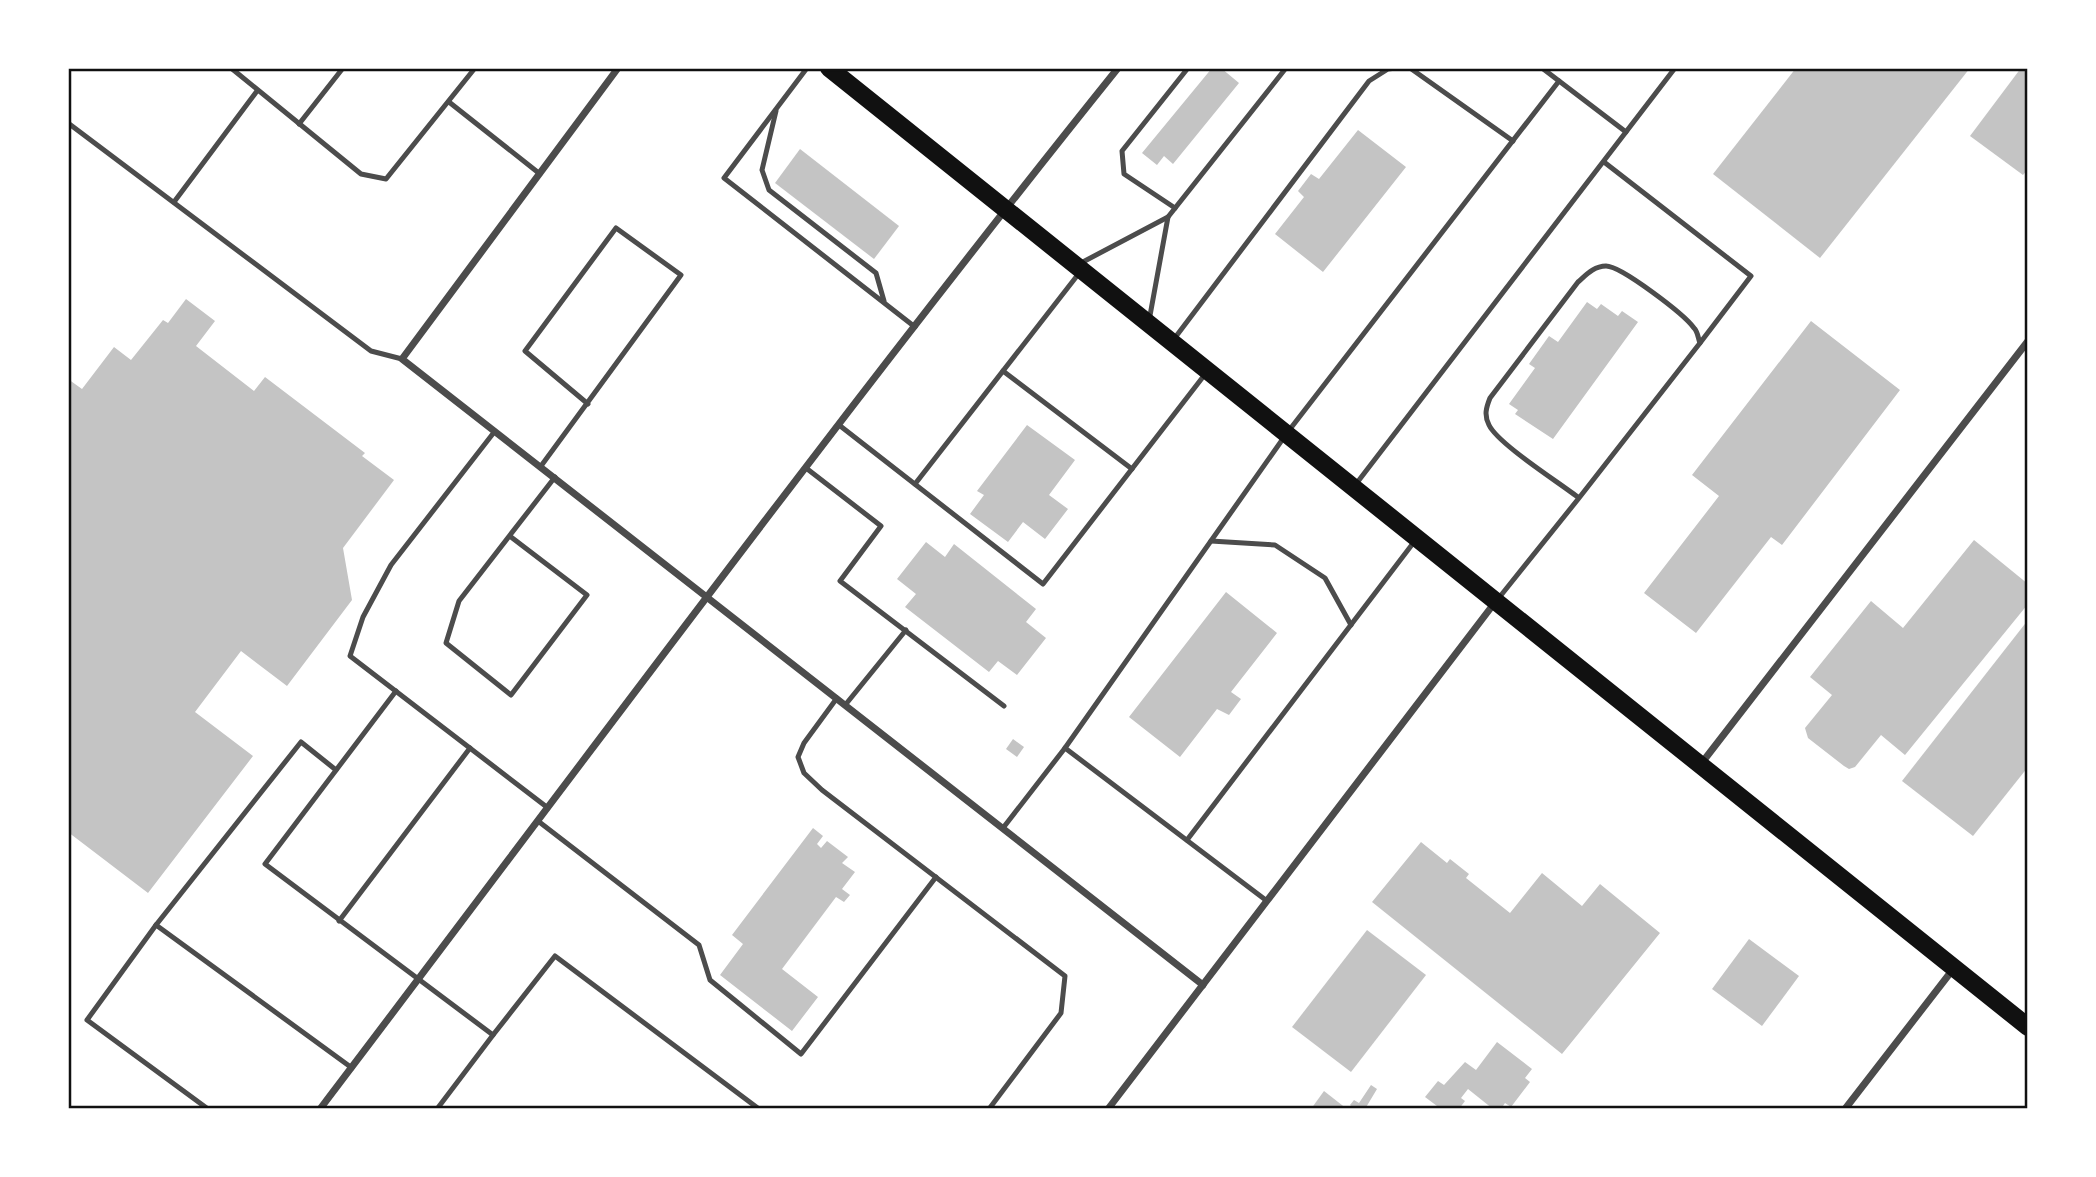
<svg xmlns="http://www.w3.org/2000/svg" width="2096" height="1177" font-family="Poppins,sans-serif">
<rect width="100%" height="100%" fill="#fff"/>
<g fill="#c4c4c4">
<polygon points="1212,68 1221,68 1239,83 1173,164 1164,156 1157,165 1142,153"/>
<polygon points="1796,68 1970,68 1820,258 1713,174"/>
<polygon points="2021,68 2028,68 2028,169 2023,175 1970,136"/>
<polygon points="1358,130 1406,167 1323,272 1275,234 1304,197 1298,191 1311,174 1319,179"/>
<polygon points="800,149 899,226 874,259 775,183"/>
<polygon points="186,299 215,321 196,346 254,391 265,377 365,453 362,456 394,480 343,548 352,600 287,686 241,651 195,712 253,756 148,893 68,832 68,379 82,389 114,347 131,360 163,320 168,323"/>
<polygon points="1587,302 1597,309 1601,304 1618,316 1622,311 1638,322 1553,439 1515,414 1518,410 1509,404 1535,368 1529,364 1549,336 1558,342"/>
<polygon points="1811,321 1900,390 1782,545 1771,537 1696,633 1644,593 1719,496 1692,475"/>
<polygon points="1027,425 1075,460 1049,495 1068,509 1045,539 1023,522 1008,542 970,514 984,495 977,491"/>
<polygon points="1974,540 2028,584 2028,604 1905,755 1881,735 1855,767 1849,769 1844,766 1808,738 1805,728 1832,695 1810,677 1871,601 1903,628"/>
<polygon points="926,542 945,557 954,544 1036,609 1026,622 1046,638 1017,675 998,661 989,672 905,607 916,594 897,579"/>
<polygon points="1226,592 1277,633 1231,692 1241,699 1229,715 1217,709 1180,757 1129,717"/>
<polygon points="2028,620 2028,767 1973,836 1902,781"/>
<polygon points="1013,739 1024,747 1017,757 1006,749"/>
<polygon points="813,828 823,836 817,844 821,848 827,841 848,857 842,863 855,872 842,889 850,895 844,902 836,897 782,969 818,997 792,1031 720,975 743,944 732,935"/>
<polygon points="1421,842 1447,863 1450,859 1469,874 1466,878 1510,913 1542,873 1582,906 1600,884 1660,933 1562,1054 1372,902"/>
<polygon points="1367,930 1426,975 1351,1072 1292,1027"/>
<polygon points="1749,939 1799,976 1762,1026 1712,989"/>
<polygon points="1497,1042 1532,1069 1525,1078 1530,1082 1511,1107 1505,1103 1501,1109 1493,1109 1468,1089 1461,1098 1465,1101 1459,1109 1441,1109 1425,1097 1438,1081 1444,1085 1465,1062 1476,1070"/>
<polygon points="1371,1085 1377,1089 1365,1109 1354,1109 1350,1105 1354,1100 1359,1103"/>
<polygon points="1324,1091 1347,1109 1311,1109"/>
</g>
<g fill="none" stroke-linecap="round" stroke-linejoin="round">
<g stroke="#4c4c4c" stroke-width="5">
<polyline points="231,68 361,174 386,179 475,68"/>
<polyline points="807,68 724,178 915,327"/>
<polyline points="1410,68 1513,141"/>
<polyline points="1542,68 1626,132"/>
<polyline points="449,102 540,174"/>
<polyline points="776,111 762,170 769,190 876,273 884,301"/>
<polyline points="68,123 371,351 402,359"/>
<polyline points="299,124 343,68"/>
<polyline points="1604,162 1751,276 1700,343"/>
<polyline points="174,202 257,91"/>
<polyline points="1175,208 1124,174 1122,151 1188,68"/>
<polyline points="1079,264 1168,217 1286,68"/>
<polyline points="1149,321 1168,217"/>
<polyline points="1174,339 1369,81 1388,69 1396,68"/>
<polyline points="1003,371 1132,469"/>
<polyline points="839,425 1043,584 1206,373"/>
<polyline points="495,431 391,565 363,617 350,656 548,808"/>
<polyline points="541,466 681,275 616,228 525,351 588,404"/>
<polyline points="806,468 881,526 840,581 1004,706"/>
<polyline points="915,484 1080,272"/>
<polyline points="1356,484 1675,68"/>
<polyline points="511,537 587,595 511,695 446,643 459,601 555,477"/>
<polyline points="1211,541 1275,545 1325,578 1351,625"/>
<path d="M1498 599 1579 498 1700 343C1698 338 1698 332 1694 328 1684 314 1621 266 1606 266 1594 266 1586 275 1578 282L1490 398C1486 408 1484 415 1489 425 1498 444 1560 483 1579 498"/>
<polyline points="396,691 265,864 493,1035 555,956 759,1109"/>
<polyline points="837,698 804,743 798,757 804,773 822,790 1065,976 1061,1013 989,1109"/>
<polyline points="846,704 906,630"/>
<polyline points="1065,748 1287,433 1559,81"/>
<polyline points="538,821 699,945 710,980 801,1054 936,877"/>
<polyline points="1003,828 1065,748 1267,901"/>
<polyline points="1187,840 1414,542"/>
<polyline points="339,921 470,748"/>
<polyline points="156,925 301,742 336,770"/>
<polyline points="208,1109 87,1020 156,925 352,1068"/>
<polyline points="437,1109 493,1035"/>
</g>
<g stroke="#4c4c4c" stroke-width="7">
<polyline points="618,68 402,359 1203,985"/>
<polyline points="1701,764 2028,341"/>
<path d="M320 1109C584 761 844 409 1118 68"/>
<polyline points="1108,1109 1496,601"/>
<polyline points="1845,1109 1954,968"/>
</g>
<polyline stroke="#111" stroke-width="18" points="829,68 2028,1027"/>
</g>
<rect width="2096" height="1177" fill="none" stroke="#ffffff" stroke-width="140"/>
<rect x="70" y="70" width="1956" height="1037" fill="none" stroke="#111" stroke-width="2.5"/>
</svg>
